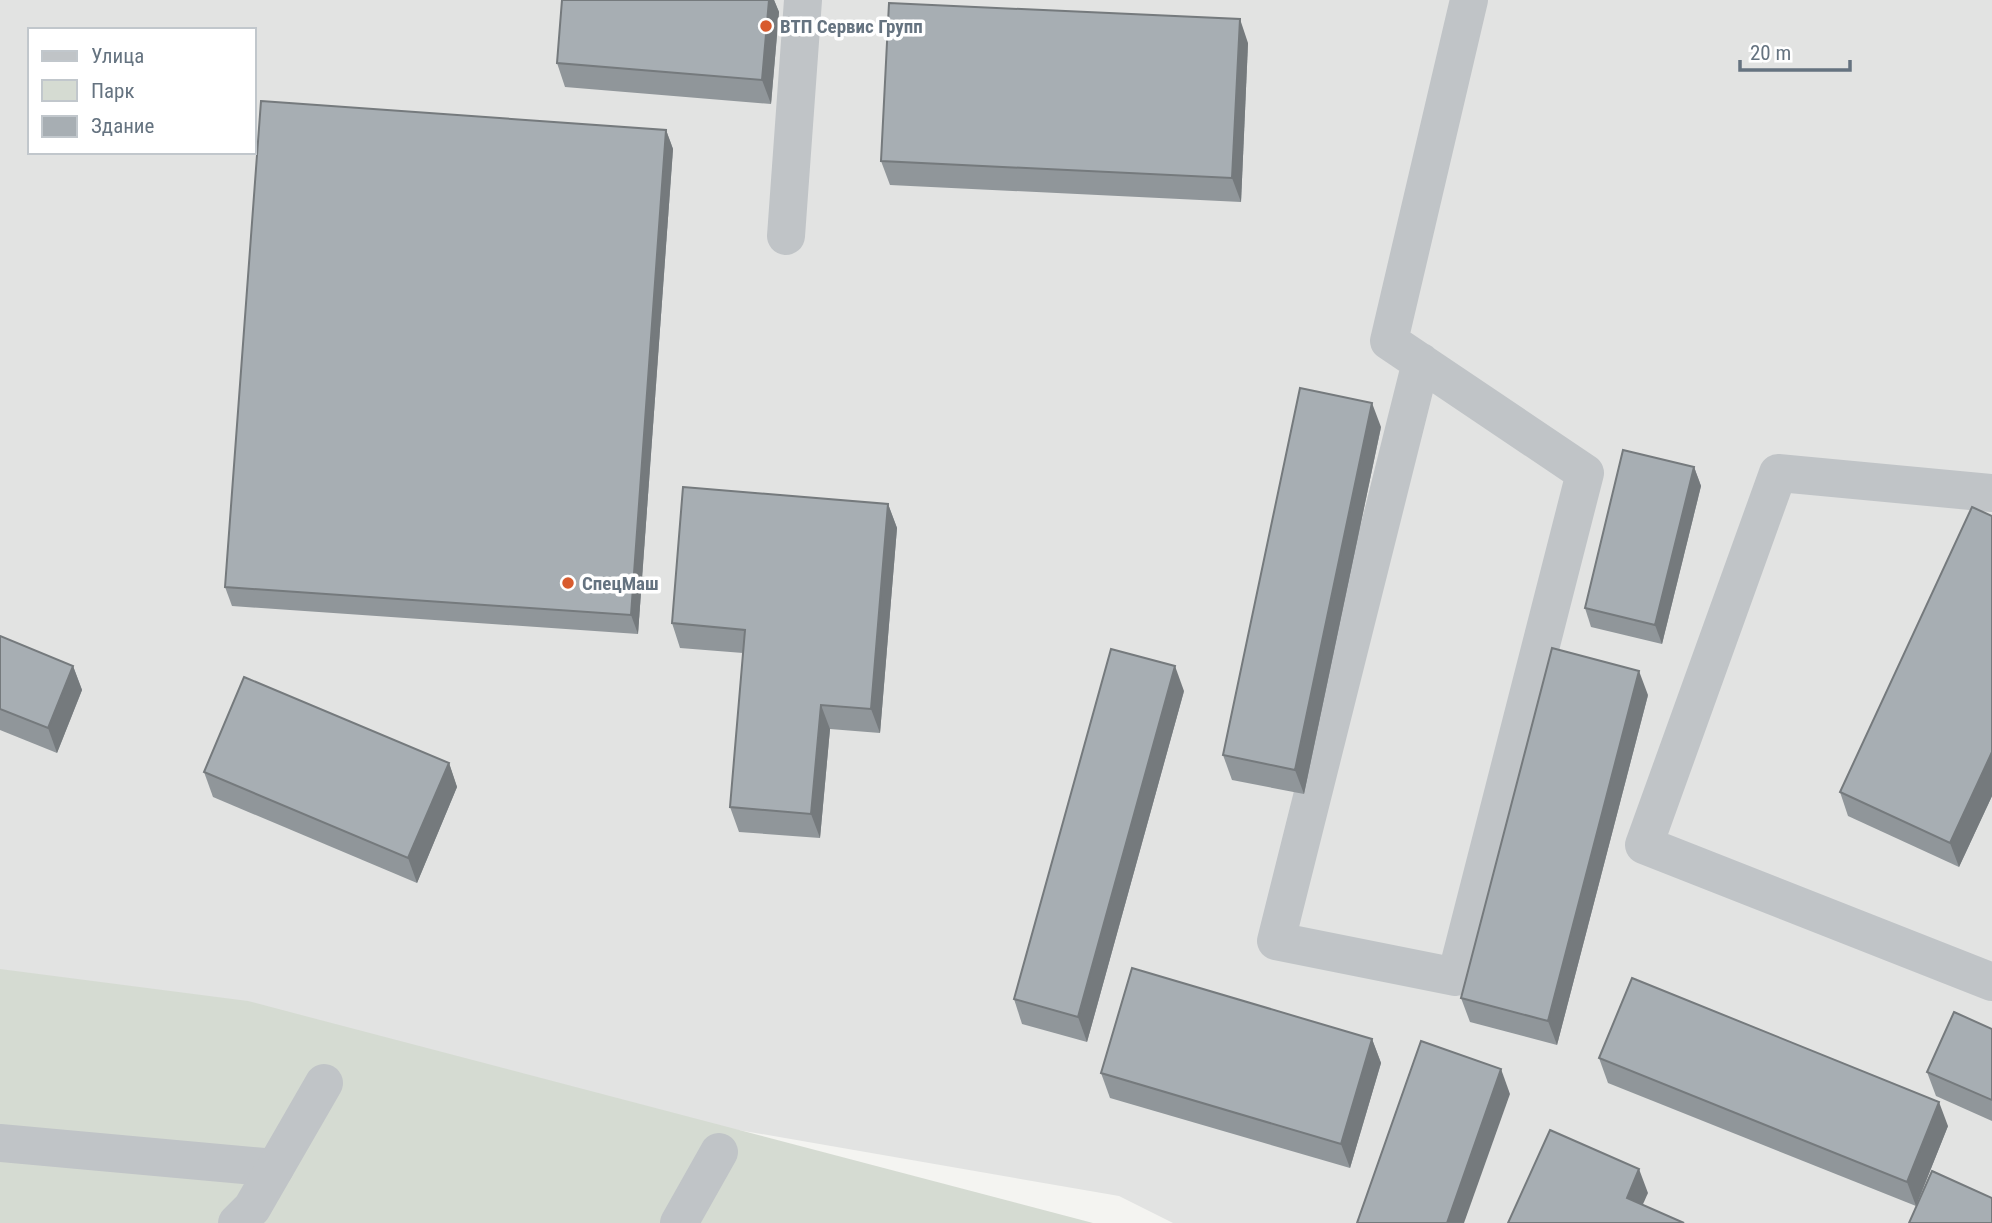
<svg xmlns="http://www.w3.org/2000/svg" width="1992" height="1223" font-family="'Roboto Condensed',sans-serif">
<rect width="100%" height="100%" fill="#f4f4f1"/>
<path fill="#e2e3e2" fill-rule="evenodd" d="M0 0H1992V1223H1173L1119 1196 0 1002ZM30 30H254V152H30Z"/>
<polygon fill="#d5dbd2" points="0,969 248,1001 1093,1223 0,1223"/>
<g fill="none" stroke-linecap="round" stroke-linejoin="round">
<g stroke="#c0c4c7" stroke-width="38">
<polyline points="786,236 803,0"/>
<polyline points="1421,362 1276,941 1456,977 1585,473 1389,341 1469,0"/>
<polyline points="1992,493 1778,473 1644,845 1992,982"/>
<polyline points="0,1143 275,1168"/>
<polyline points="237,1223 252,1208 324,1083"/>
<polyline points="679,1223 719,1152"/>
</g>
</g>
<g fill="#90969a">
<polygon points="562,0 774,0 779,12 771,104 565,87 557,63"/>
<polygon points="1248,43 1241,202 890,185 881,161"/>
<polygon points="666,130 673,149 638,634 232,606 225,587"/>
<polygon points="1381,427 1304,794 1232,780 1223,755"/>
<polygon points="1694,467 1701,486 1662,644 1591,627 1585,608"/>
<polygon points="888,504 897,528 880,733 830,729 820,838 739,832 730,807 743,653 680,648 672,623"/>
<polygon points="1992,516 1992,796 1959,867 1848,816 1840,792"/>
<polygon points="0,636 73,666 82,690 57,753 0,730"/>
<polygon points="1184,691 1087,1042 1022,1024 1014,999"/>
<polygon points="1648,695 1557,1045 1470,1022 1461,998"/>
<polygon points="449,763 457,787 417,883 213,797 204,772"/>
<polygon points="1992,1029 1992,1121 1936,1096 1927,1072"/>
<polygon points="1372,1039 1381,1063 1350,1168 1110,1098 1101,1073"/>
<polygon points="1599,1058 1948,1126 1916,1206 1608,1083"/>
</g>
<g fill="#757a7d">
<polygon points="769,0 774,0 779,12 771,104 762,80"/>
<polygon points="1240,19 1248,43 1241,202 1232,178"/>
<polygon points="666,130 673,149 638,634 631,615"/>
<polygon points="1372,403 1381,427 1304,794 1295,770"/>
<polygon points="1694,467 1701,486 1662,644 1655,625"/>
<polygon points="888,504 897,528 880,733 871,709"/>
<polygon points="73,666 82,690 57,753 48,728"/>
<polygon points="1175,666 1184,691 1087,1042 1078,1017"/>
<polygon points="1639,671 1648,695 1557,1045 1548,1021"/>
<polygon points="821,705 830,729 820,838 811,814"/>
<polygon points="1992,752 1992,796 1959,867 1950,843"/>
<polygon points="449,763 457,787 417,883 408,858"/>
<polygon points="1372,1039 1381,1063 1350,1168 1341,1144"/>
<polygon points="1501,1069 1510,1094 1464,1223 1447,1223"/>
<polygon points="1939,1102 1948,1126 1916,1206 1907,1182"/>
<polygon points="1639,1169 1648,1193 1635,1222 1627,1198"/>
</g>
<g fill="#a7aeb3" stroke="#757a7d" stroke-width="2">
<polygon points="562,0 769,0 762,80 557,63"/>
<polygon points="889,3 1240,19 1232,178 881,161"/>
<polygon points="261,101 666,130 631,615 225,587"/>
<polygon points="1300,388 1372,403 1295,770 1223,755"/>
<polygon points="1623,450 1694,467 1655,625 1585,608"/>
<polygon points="683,487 888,504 871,709 821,705 811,814 730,807 745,630 672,623"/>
<polygon points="1972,507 1992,516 1992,752 1950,843 1840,792"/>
<polygon points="0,636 73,666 48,728 0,709"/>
<polygon points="1552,648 1639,671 1548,1021 1461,998"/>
<polygon points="1111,649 1175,666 1078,1017 1014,999"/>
<polygon points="244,677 449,763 408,858 204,772"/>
<polygon points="1132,968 1372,1039 1341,1144 1101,1073"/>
<polygon points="1632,978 1939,1102 1907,1182 1599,1058"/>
<polygon points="1954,1012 1992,1029 1992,1100 1927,1072"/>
<polygon points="1421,1041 1501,1069 1447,1223 1357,1223"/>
<polygon points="1550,1130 1639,1169 1627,1198 1684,1223 1508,1223"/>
<polygon points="1932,1171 1992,1198 1992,1223 1909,1223"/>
</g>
<g fill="#d85b2e" stroke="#fff" stroke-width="2.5">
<circle cx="766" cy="26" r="7"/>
<circle cx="568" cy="583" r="7"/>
</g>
<g text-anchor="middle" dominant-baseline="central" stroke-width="7" stroke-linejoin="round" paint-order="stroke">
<g font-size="19" font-weight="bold" fill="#657380" stroke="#fff" text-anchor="start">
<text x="780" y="26">ВТП Сервис Групп</text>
<text x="582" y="583">СпецМаш</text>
</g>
</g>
<rect x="28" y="28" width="228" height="126" fill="#ffffff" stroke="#c1c7cc" stroke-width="2"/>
<rect x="42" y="51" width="35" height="10" fill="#c0c4c7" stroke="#c1c7cc" stroke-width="2"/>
<text x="91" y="63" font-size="21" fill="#657380">Улица</text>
<rect x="42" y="80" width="35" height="21" fill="#d5dbd2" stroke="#c1c7cc" stroke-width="2"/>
<text x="91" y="98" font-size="21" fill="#657380">Парк</text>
<rect x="42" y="116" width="35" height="21" fill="#a7aeb3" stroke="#c1c7cc" stroke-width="2"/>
<text x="91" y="133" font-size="21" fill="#657380">Здание</text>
<path d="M1740 60v10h110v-10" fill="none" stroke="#657380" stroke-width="3.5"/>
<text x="1750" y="60" font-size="21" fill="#657380" stroke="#ffffff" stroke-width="5" paint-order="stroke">20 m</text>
</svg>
